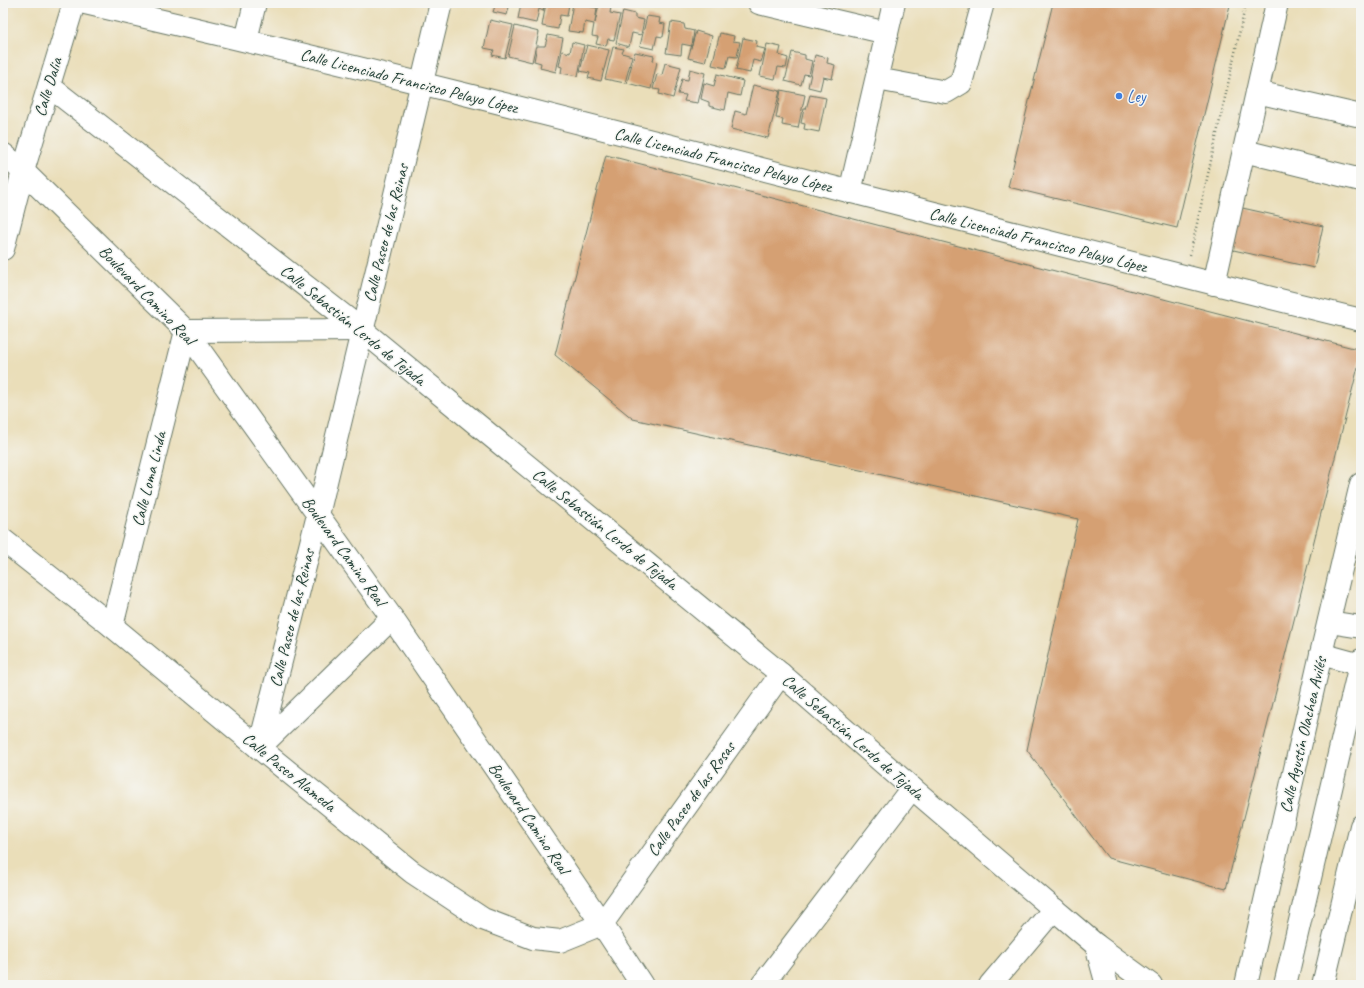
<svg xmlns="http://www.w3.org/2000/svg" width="1364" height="988" font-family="Caveat,sans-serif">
<rect width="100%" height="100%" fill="#f6f6f2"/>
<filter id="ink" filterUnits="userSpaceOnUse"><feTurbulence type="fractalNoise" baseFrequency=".025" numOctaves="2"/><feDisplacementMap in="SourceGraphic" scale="8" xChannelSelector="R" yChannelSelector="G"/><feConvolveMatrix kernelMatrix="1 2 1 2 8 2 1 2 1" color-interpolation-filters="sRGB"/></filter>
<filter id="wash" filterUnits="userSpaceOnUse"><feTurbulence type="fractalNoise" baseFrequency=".012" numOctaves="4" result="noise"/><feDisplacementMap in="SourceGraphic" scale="16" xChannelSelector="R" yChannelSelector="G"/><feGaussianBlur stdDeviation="0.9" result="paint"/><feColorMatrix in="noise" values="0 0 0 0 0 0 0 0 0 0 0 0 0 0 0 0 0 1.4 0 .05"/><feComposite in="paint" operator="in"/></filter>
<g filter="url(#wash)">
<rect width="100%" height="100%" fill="#eadeb9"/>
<g id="blocks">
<g fill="#d5a073">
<polygon points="496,3 510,3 507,15 493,12"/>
<polygon points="521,3 545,3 543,11 539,9 536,23 518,19"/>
<polygon points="546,3 569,4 567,16 560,15 558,29 542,26"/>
<polygon points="573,3 587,3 586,6 597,8 595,23 599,4 611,7 610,13 620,15 614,40 608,39 606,46 596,44 598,37 592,36 594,24 585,22 583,33 568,31"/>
<polygon points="1053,3 1220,3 1230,5 1177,228 1008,187"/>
<polygon points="623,11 635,14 635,18 644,20 641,35 632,33 629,47 616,43"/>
<polygon points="647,16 660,18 659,23 665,24 663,37 657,36 654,49 640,46"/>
<polygon points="490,20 513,25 505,58 492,55 494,50 484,48"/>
<polygon points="671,22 684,24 685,29 694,31 692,46 682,44 681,55 666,53"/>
<polygon points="515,26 539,32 532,62 508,56"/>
<polygon points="696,31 712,36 705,62 688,58"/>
<polygon points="720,33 734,36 733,41 740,42 737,57 729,56 726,68 712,65"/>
<polygon points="548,35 563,38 556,72 540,68 541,63 534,61 537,46 545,46"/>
<polygon points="743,38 757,41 756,47 765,49 761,62 753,60 750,73 736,70"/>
<polygon points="572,42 584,45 578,76 561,73 562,67 559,66 562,51 570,53"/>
<polygon points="767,44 781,47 779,55 788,58 786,68 778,67 775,79 760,76"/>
<polygon points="587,45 609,50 601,81 588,78 590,73 580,71"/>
<polygon points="613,47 624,49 622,53 632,56 625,83 605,79"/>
<polygon points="635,52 654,56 653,61 657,62 651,89 627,83"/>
<polygon points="792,52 805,55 805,59 812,61 809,75 804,74 801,85 785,81"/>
<polygon points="815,55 828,58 827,63 835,65 832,79 823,77 820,90 808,87"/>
<polygon points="665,63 681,67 673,98 659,94 660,90 653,89 657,74 662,75"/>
<polygon points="690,69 705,73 698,103 684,101 686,95 678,94 682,79 688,80"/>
<polygon points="717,74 743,81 740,96 728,93 725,110 709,106 709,102 701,99 704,83 714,86"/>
<polygon points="753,85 780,91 768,138 731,129 735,111 746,114"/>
<polygon points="781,90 805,95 798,128 782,125 783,119 776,118"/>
<polygon points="810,95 826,98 819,132 804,129 805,124 801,123 804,109 806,109"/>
<polygon points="606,155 1361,350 1361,355 1226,889 1108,858 1027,750 1078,519 633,419 555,355"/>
<polygon points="1238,207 1323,226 1314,268 1229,249"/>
</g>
</g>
</g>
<g filter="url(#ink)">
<use href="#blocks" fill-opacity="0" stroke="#667563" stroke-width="1"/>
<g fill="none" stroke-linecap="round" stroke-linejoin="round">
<g stroke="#667563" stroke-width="24">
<g id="minor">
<path d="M85 3C512 101 935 216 1361 320"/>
<polyline points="759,3 887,33"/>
<polyline points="246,40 255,3"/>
<polyline points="877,79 946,92 961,83 983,3"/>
<polyline points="49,86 362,330 781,674 912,788 1096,945 1151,985"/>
<polyline points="1257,92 1361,116"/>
<polyline points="1244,151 1361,180"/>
<polyline points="3,154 23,171 186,331 392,618 602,924 642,985"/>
<polyline points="850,192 894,3"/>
<polyline points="3,249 23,171 74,3"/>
<polyline points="1214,284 1277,3"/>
<polyline points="3,540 112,626 259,748 412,872 483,919 533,938 560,941 602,924 781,674"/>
<polyline points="112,626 186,331 362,330"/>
<polyline points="259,748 318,515 441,3"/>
<polyline points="259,748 392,618"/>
<polyline points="1096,945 1107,985"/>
<polyline points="762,985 912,788"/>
<polyline points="990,985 1054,909"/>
<polyline points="1246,985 1321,654 1361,484"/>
<polyline points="1323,985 1361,826"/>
</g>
</g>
<g stroke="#667563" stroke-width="24">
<g id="major">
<polyline points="1329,622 1361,627"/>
<polyline points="1321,654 1361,665"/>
</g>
</g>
<g stroke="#667563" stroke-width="24">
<polyline id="highway" points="1285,985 1361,660"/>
</g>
<polyline stroke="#667563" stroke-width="2.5" stroke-dasharray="1 3" stroke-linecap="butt" points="1190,255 1246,3"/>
<use href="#minor" stroke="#fff" stroke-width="22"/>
<use href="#major" stroke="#fff" stroke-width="22"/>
<use href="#highway" stroke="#fff" stroke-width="22"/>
</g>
</g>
<circle fill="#3f7fe0" stroke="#f6f6f2" stroke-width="1.5" cx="1119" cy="96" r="4"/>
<g text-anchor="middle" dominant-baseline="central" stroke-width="3" stroke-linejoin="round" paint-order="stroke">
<g font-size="17" fill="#1f3d34" stroke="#f6f6f2">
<text transform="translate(409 81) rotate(14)">Calle Licenciado Francisco Pelayo López</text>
<text transform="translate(48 87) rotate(-73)">Calle Dalia</text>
<text transform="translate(723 160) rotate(14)">Calle Licenciado Francisco Pelayo López</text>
<text transform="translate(386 233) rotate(-76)">Calle Paseo de las Reinas</text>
<text transform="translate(1038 240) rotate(14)">Calle Licenciado Francisco Pelayo López</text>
<text transform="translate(147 295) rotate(46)">Boulevard Camino Real</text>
<text transform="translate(353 325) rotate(39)">Calle Sebastián Lerdo de Tejada</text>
<text transform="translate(149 479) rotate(-76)">Calle Loma Linda</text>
<text transform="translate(605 529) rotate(39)">Calle Sebastián Lerdo de Tejada</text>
<text transform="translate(344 551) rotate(54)">Boulevard Camino Real</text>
<text transform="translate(292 618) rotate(-76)">Calle Paseo de las Reinas</text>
<text transform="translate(1303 735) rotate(-77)">Calle Agustín Olachea Avilés</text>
<text transform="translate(853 737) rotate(41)">Calle Sebastián Lerdo de Tejada</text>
<text transform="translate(289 772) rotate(39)">Calle Paseo Alameda</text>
<text transform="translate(691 799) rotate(-54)">Calle Paseo de las Rosas</text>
<text transform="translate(529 818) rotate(56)">Boulevard Camino Real</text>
</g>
<g font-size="17" fill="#366cbe" stroke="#f6f6f2" text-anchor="start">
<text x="1127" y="96">Ley</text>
</g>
</g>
<rect width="1364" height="988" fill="none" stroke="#f6f6f2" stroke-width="16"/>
</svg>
